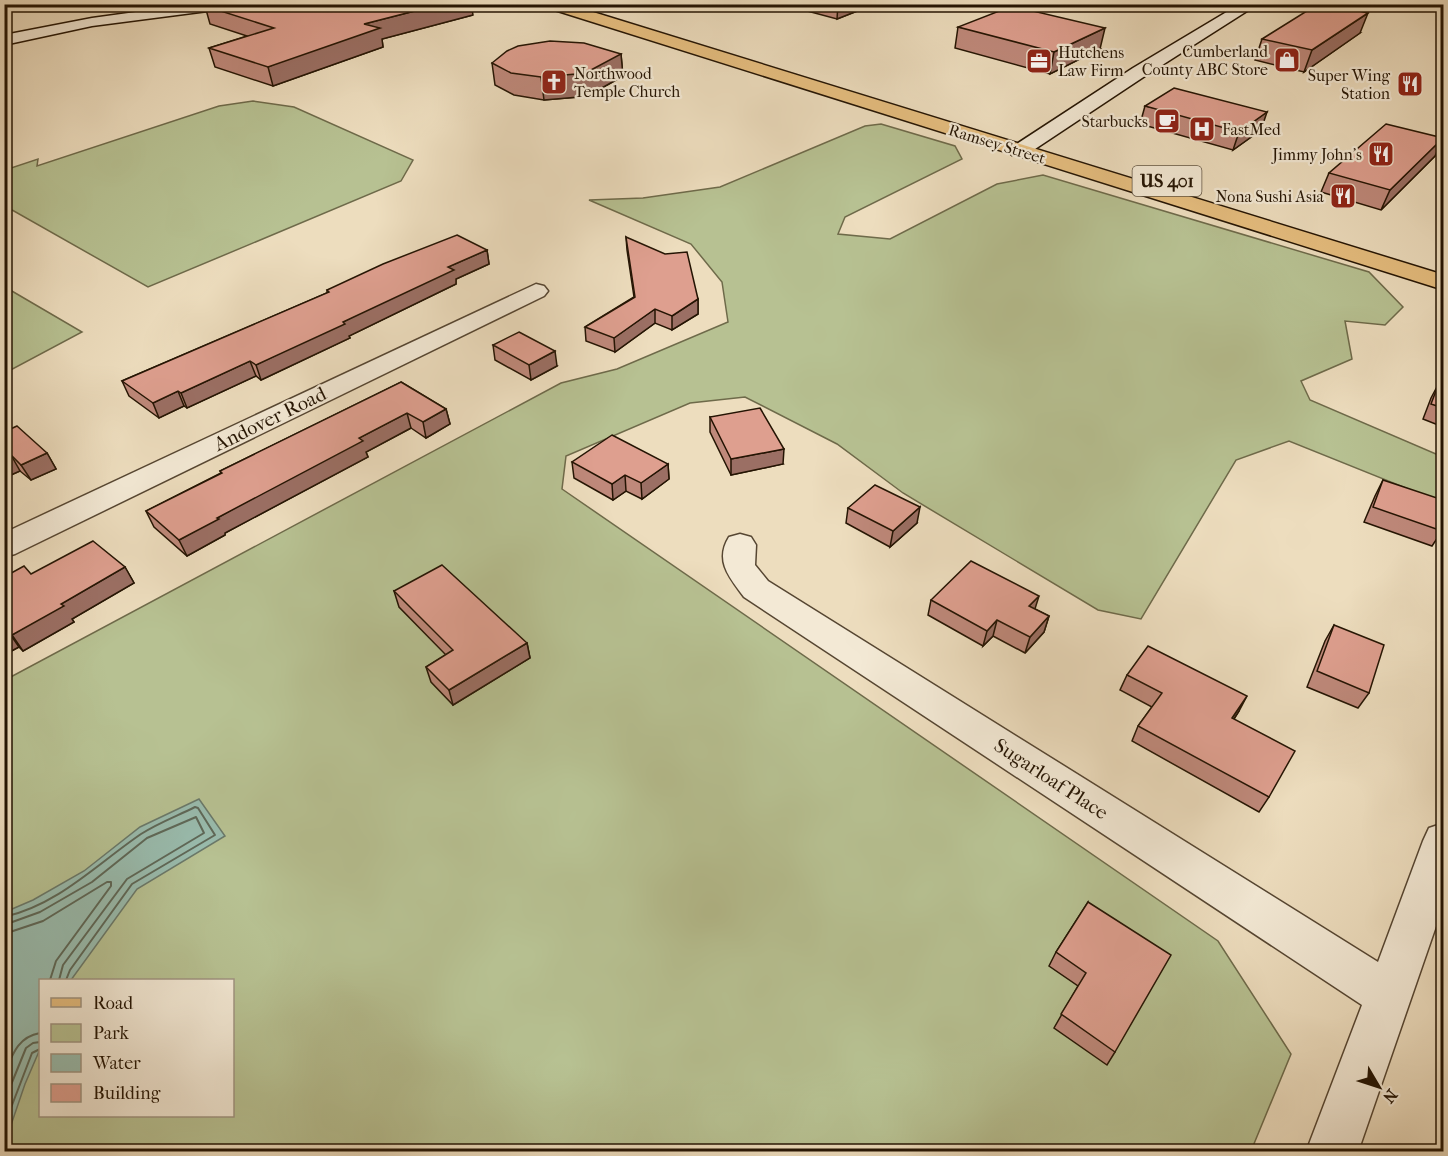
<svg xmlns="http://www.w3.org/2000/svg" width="1448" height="1156" font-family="'IM FELL French Canon',serif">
<rect width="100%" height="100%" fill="#edddbe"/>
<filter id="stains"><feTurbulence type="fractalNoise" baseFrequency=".00333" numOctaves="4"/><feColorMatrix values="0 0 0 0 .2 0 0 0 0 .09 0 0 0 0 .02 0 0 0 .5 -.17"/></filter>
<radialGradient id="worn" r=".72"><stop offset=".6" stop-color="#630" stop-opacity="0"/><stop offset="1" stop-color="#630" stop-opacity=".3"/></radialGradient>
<g fill="#b7c192" stroke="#6e6a4a" stroke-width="1.5" fill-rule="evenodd">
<polygon points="253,101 294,107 413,160 401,181 148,287 5,206 5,170 38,159 37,166 219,106"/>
<path d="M881 124 955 146 962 159 845 217 838 234 890 239 997 184 1043 175 1369 272 1403 307 1385 325 1345 321 1352 359 1301 381 1310 400 1443 457V503L1289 441 1236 460 1141 619 1098 610 903 493 837 444 745 397 690 403 566 456 562 489 1218 941 1291 1054 1251 1151 5 1152V680L561 383 617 369 728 322 722 282 691 244 589 200 643 198 720 187 865 126ZM40 980H232V1116H40Z"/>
<polygon points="5,287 82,332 5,373"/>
</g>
<polygon fill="#99bcae" stroke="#6a796a" stroke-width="1.5" points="199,799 225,836 137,889 71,980 40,980 40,1049 25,1084 10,1128 5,1136 5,912 33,900 84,871 140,827"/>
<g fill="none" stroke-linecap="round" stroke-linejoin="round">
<g stroke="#5e6858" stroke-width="2">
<path d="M4 917C58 905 97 864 141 834 158 823 177 816 195 807L198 808 215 835 132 884 70 970 66 980"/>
<polyline points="4,925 40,912 92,882 147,838 196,817 204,833 127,879 63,965 59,980"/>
<polyline points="4,934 43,921 107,882 111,882 111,886 56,961 50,980"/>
<path d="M4 1075C12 1056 17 1037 40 1033"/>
<polyline points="4,1102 26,1048 33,1043 40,1042"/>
<polyline points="4,1126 32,1053 40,1049"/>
</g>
<g stroke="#564632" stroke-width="3">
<g id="street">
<polygon points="536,284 544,286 548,291 544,296 15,554 4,557 4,533"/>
<path d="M740 534 751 537 756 545 755 565 768 581 1378 962 1423 841 1429 828 1444 823V903L1358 1152H1306L1362 1005 744 597C730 578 714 561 729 537Z"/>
</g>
</g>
<g stroke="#241403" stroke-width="3">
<g id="secondary">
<polygon points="194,4 238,4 231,8 92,26 4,45 4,35 92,18"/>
<polygon points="1240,4 1258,4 1145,76 1026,155 1012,155 1009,151 1012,147 1133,68"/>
</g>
</g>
<g stroke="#241403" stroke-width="3">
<polygon id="primary" points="543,4 567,4 1444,275 1444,290 545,7"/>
</g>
<use href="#street" fill="#f3e9d5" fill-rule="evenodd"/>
<use href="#secondary" fill="#f3e9d5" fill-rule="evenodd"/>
<use href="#primary" fill="#e6be7f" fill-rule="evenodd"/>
</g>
<g fill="#bf897b" stroke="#241403" stroke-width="1.5">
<polygon points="781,4 875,4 837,19"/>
<polygon points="205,6 473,15 382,39 383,47 273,86 215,67 209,48 247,36 210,24"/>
<polygon points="958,27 1100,49 1050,74 955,48"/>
<polygon points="1360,33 1304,72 1255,60 1262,39"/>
<polygon points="621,54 623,76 593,93 579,97 544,100 514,95 495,85 492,63"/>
<polygon points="1145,106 1261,130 1233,150 1140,124"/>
<polygon points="1435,156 1381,210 1321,192 1329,173"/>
<polygon points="626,237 698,299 698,314 672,330 655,323 615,352 586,341 585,327 634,297 627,250"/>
<polygon points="487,250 489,264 456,279 456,284 349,336 350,338 261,380 256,376 187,408 184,406 159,418 129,396 122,381 327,293 327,290"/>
<polygon points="493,345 557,366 531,380 495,360"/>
<polygon points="401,382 446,409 450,424 426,438 411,428 366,452 368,457 225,533 225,535 187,556 154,527 146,511 221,473 220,471"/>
<polygon points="1439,383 1443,384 1443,427 1423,419 1431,398"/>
<polygon points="710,417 783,464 731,475 710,432"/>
<polygon points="4,432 47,453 56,469 31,480 20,471 4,478"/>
<polygon points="572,462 668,464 669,479 642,499 626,491 613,500 574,478"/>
<polygon points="1383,480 1442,531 1432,546 1364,522 1375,496"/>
<polygon points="848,508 917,523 890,547 846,523"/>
<polygon points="125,567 134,583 72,619 74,622 23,651 19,647 4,655 4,577 31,574"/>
<polygon points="394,591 527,643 530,658 453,705 431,682 426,667 446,655 399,607"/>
<polygon points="931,600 1035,609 1049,616 1044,632 1025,653 993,636 983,646 928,615"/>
<polygon points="1334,625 1369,693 1358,708 1307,687 1325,641"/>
<polygon points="1127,675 1239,711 1234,719 1269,797 1259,812 1132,741 1138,726 1152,707 1120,690"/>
<polygon points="1088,902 1115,1052 1107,1065 1054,1028 1078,986 1049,966 1056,952"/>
</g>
<g fill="#9b6f64" stroke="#241403" stroke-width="1.5">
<polygon points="442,4 471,4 473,15 382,39 383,47 273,86 268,67 364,24"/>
<polygon points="838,4 875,4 837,19"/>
<polygon points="1368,13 1360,33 1304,72 1312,50"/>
<polygon points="1105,28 1100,49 1050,74 1054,52"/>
<polygon points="621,54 623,76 593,93 579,97 544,100 541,77"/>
<polygon points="1267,112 1261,130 1233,150 1239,132"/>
<polygon points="1443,138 1435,156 1381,210 1390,190"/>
<polygon points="487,250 489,264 456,279 456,284 349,336 350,338 261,380 256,365 343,322 448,267"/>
<polygon points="698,299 698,314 672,330 672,316"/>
<polygon points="655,309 655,323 615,352 614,338"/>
<polygon points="555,351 557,366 531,380 529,365"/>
<polygon points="250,361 256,376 187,408 181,393"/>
<polygon points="178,391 184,406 159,418 153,403"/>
<polygon points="446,409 450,424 426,438 423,422"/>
<polygon points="407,413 411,428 366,452 368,457 225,533 225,535 187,556 179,540 217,518 359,438"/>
<polygon points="784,449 783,464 731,475 731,459"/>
<polygon points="47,453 56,469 31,480 21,465"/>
<polygon points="11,455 20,471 4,478 4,458"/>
<polygon points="668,464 669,479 642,499 641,483"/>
<polygon points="625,475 626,491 613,500 612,484"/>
<polygon points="920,507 917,523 890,547 893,531"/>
<polygon points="125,567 134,583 72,619 74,622 23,651 12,635 61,604"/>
<polygon points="1039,596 1034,612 1029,606"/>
<polygon points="1049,616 1044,632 1025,653 1030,637"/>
<polygon points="997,620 993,636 983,646 987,631"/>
<polygon points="8,631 19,647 4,655 4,633"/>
<polygon points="527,643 530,658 453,705 449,690"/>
<polygon points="1247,696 1239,711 1224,734 1232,718"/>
</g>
<g fill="#de9f8f" stroke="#241403" stroke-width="1.5">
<polygon points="211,4 442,4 364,24 380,28 268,67 209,48 274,28 205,6"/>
<polygon points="1318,4 1327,4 1368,13 1312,50 1262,39"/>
<polygon points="1012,6 1105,28 1054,52 958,27"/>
<polygon points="550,41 584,43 621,54 591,70 576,74 541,77 511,73 492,63 507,51 518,46"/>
<polygon points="1174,88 1267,112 1239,132 1145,106"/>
<polygon points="1386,124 1443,138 1390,190 1329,173"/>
<polygon points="457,235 487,250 448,267 454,270 343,322 345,324 256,365 250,361 181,393 178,391 153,403 122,381 329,292 327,290 383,264"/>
<polygon points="626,237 665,254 687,252 698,299 672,316 655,309 614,338 585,327 635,297"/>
<polygon points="519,332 555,351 529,365 493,345"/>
<polygon points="401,382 446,409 423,422 407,413 359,438 363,441 217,518 219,519 179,540 146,511 222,473 220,471"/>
<polygon points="1439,383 1443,384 1443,408 1431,404"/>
<polygon points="760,408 784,449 731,459 710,417"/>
<polygon points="17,426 47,453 21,465 11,455 4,458 4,432"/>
<polygon points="612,435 668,464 641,483 625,475 612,484 572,462"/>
<polygon points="1383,480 1443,500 1443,524 1442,531 1373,507"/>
<polygon points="875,485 920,507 893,531 848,508"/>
<polygon points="93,541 125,567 61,604 64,606 12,635 8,631 4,633 4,577 24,566 31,574"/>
<polygon points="971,561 1039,596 1029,606 1049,616 1030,637 997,620 987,631 931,600"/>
<polygon points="442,565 527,643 449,690 426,667 453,650 394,591"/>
<polygon points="1334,625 1384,645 1369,693 1317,671"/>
<polygon points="1148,646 1247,696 1232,718 1295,751 1269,797 1138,726 1162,693 1127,675"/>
<polygon points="1088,902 1171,955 1115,1052 1061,1014 1086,973 1056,952"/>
</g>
<defs>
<g id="shop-square" transform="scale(1.35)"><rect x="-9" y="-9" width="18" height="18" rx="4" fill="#8f2418" stroke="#f3e9d5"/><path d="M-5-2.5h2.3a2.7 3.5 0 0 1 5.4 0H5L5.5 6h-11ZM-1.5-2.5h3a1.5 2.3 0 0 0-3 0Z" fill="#fff"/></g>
<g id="office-square" transform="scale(1.35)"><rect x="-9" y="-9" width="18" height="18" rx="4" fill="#8f2418" stroke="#f3e9d5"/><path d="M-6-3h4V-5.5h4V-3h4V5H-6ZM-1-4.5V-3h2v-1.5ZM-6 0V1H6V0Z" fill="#fff"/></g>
<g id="church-square" transform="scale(1.35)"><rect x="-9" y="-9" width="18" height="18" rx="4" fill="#8f2418" stroke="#f3e9d5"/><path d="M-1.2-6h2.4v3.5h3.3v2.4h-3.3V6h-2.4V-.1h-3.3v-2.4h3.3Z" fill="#fff"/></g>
<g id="restaurant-square" transform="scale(1.35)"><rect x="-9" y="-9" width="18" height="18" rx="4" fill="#8f2418" stroke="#f3e9d5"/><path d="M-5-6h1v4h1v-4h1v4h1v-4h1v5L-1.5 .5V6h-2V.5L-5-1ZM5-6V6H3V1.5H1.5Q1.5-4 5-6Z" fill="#fff"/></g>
<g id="cafe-square" transform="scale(1.35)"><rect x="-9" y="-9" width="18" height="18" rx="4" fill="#8f2418" stroke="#f3e9d5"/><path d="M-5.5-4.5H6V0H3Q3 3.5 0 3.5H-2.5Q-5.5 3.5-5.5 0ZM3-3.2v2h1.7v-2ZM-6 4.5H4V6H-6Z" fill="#fff"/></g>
<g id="hospital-square" transform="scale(1.35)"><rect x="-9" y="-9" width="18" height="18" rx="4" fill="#8f2418" stroke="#f3e9d5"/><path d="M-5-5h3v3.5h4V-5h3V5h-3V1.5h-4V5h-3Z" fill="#fff"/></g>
</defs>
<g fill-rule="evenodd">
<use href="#shop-square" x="1287" y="60"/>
<use href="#office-square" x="1039" y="61"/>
<use href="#church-square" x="554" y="82"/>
<use href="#restaurant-square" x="1410" y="84"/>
<use href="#cafe-square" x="1167" y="121"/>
<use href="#hospital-square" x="1202" y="129"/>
<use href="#restaurant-square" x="1381" y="154"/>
<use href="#restaurant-square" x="1343" y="196"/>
</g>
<g text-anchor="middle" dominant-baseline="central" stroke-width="4.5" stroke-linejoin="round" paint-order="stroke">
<g font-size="16" fill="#241403" stroke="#f3e9d5" text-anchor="end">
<text x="1268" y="51">Cumberland<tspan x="1268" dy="18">County ABC Store</tspan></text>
<text x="1058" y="52" text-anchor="start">Hutchens<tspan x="1058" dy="18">Law Firm</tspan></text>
<text x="574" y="73" text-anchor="start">Northwood<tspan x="574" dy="18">Temple Church</tspan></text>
<text x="1390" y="75">Super Wing<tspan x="1390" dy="18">Station</tspan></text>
<text x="1148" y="121">Starbucks</text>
<text x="1222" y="129" text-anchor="start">FastMed</text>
<text x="1362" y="154">Jimmy John's</text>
<text x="1324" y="196">Nona Sushi Asia</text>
</g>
<g font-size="16" fill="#241403" stroke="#f3e9d5">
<text transform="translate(997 144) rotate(17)">Ramsey Street</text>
</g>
<rect fill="#f3e9d5" stroke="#625442" stroke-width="1.5" x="1132.5" y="166" width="69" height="30" rx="4.5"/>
<g font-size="18" font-weight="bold" fill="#241403">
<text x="1167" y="181">US 401</text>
</g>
<g font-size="20" fill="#241403" stroke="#f3e9d5">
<text transform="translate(270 419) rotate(-26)">Andover Road</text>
<text transform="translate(1051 779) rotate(33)">Sugarloaf Place</text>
</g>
</g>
<rect width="1448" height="1156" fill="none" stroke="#edddbe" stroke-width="24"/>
<rect x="6" y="6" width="1436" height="1144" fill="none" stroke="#241403" stroke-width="3"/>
<rect x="12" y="12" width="1424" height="1132" fill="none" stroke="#241403" stroke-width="1.5"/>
<rect x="39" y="979" width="195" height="138" fill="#f3e9d5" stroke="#a09481" stroke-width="1.5"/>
<rect x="51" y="998" width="30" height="9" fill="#e6be7f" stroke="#a09481" stroke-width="1.5"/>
<text x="93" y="1009" font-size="18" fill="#241403">Road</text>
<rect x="51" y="1024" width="30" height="18" fill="#b7c192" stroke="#a09481" stroke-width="1.5"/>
<text x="93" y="1039" font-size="18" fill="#241403">Park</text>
<rect x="51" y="1054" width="30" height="18" fill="#99bcae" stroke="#a09481" stroke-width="1.5"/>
<text x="93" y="1069" font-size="18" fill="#241403">Water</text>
<rect x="51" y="1084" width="30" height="18" fill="#de9f8f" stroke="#a09481" stroke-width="1.5"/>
<text x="93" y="1099" font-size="18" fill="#241403">Building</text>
<g transform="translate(1379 1087) rotate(129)" stroke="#f3e9d5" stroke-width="4.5" paint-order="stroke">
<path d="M0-4.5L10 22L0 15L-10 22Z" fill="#241403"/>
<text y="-9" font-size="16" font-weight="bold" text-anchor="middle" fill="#241403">N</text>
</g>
<rect width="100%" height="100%" filter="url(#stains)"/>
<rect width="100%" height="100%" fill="url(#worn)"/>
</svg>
